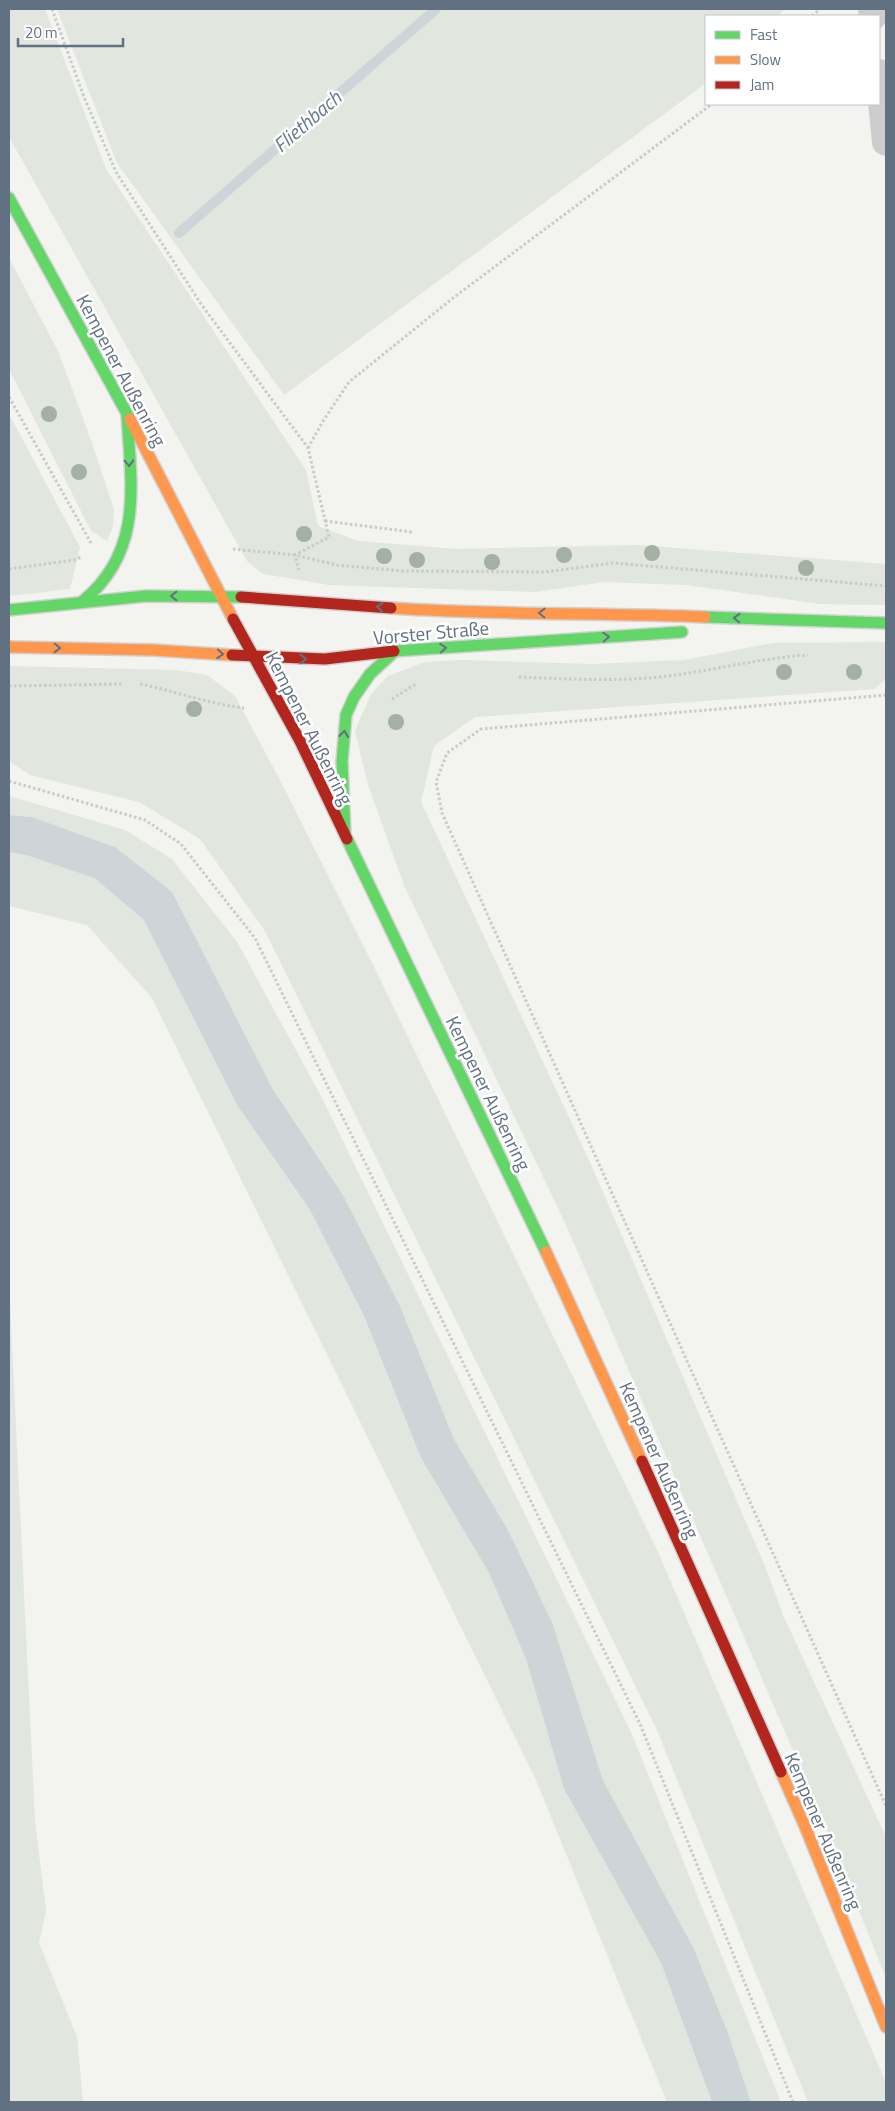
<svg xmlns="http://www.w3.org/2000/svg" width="895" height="2111" font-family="'Titillium Web',sans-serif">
<rect width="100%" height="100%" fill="#f3f3f0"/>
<g fill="#e1e6de">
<polygon points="9,9 45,9 106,169 306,470 318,526 358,541 456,549 638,545 886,564 886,605 820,604 686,585 604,582 535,592 329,585 263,574 247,561 9,137"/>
<polygon points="57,9 784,9 779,16 706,16 706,83 284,395 117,163"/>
<polygon points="9,258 58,351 92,443 114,510 113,526 107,541 91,531 9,369"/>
<polygon points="9,414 80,547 70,589 9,596"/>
<polygon points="886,642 886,679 874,689 475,717 434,746 421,802 589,1160 765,1566 783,1615 886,1837 886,1978 820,1813 566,1225 404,885 368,785 355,731 371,694 388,676 425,662 460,660 593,664 684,660 773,643"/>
<polygon points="9,666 176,670 207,675 235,696 282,784 374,967 658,1552 886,2083 886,2102 808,2102 656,1728 265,931 200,839 139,802 30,775 9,761"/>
<polygon points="9,796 125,830 172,859 237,942 322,1098 631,1732 781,2102 751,2102 728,2033 694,1949 603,1780 552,1622 508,1530 454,1439 400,1306 343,1195 115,847 32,817 9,815"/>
<polygon points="9,852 26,855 94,878 144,920 237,1105 310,1210 364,1316 421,1458 489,1573 526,1659 564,1789 661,1963 712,2102 667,2102 536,1780 152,998 87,925 9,906"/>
<polygon points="9,1282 35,1821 46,1911 39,1943 77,2037 83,2102 9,2102"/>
</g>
<polygon fill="#ced5d8" points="9,815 32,817 115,847 172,892 271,1086 343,1195 400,1306 454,1439 508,1530 552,1622 603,1780 694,1949 728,2033 751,2102 712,2102 661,1963 564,1789 526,1659 489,1573 421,1458 364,1316 310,1210 237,1105 144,920 94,878 26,855 9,852"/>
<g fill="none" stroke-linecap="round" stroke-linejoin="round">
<polyline stroke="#ced5d8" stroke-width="10" points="179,233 436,9"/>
<g stroke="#d1d1d1" stroke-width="14">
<g id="fast">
<polyline points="9,198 130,419"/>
<path d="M83 601C144 551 131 484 127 414"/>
<polyline points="9,610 146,596 241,597"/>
<polyline points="705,617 886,623"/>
<polyline points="394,651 682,632"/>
<polyline points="345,835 342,761 346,715 354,697 370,674 395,651"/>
<polyline points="347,839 546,1252"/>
</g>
</g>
<g stroke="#d1d1d1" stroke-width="14">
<g id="slow">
<polyline points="130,419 233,619"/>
<path d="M391 608C496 615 601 613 705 617"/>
<polyline points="9,647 153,650 232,655"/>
<polyline points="546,1252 642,1461"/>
<polyline points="781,1772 804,1824 886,2027"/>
</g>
</g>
<g stroke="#d1d1d1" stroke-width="14">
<g id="jam">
<polyline points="241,597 391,608"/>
<polyline points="233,619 300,741 347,839"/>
<polyline points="232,655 325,659 394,651"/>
<polyline points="642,1461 781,1772"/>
</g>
</g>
<g stroke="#c9caca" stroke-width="3" stroke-dasharray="2.5 2.5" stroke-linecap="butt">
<polyline points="52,9 84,97 116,172 201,304 308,448 329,537 295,555 299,570"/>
<polyline points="812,16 820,9"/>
<polyline points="9,397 91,543"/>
<polyline points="308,448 323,421 349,382 453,298 712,104"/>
<polyline points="325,521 412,532"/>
<polyline points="233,549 295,555 337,565 402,571 545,572 613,563 886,586"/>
<polyline points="9,569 74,560 81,557"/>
<path d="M519 677C568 679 619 682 668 676 715 670 761 658 808 655"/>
<path d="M140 684C175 691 209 704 244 708"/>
<polyline points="9,686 122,684"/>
<polyline points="886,695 481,729 447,753 436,782 442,813 886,1806"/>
<polyline points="392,699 416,684"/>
<polyline points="9,781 145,820 181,844 255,938 640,1724 793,2102"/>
</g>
<g stroke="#cccdcd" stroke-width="28">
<polyline points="872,9 873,16"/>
<polyline points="879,73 886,142"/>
</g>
<use href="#fast" stroke="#63d668" stroke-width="11"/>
<use href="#slow" stroke="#ff974d" stroke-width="11"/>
<use href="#jam" stroke="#b3261e" stroke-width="11"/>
</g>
<g fill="#a4b0a1">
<circle cx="49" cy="414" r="8"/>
<circle cx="79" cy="472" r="8"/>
<circle cx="304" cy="534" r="8"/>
<circle cx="652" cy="553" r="8"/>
<circle cx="564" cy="555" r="8"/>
<circle cx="384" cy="556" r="8"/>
<circle cx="417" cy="560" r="8"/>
<circle cx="492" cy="562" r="8"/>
<circle cx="806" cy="568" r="8"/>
<circle cx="784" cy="672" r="8"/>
<circle cx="854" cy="672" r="8"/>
<circle cx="194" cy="709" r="8"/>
<circle cx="396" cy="722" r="8"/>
</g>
<defs><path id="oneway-chevron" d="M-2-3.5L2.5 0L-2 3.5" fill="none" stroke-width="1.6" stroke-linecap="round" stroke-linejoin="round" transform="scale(1.25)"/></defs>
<g stroke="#617182">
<use href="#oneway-chevron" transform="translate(129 463) rotate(88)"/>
<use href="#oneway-chevron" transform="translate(174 596) rotate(-180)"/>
<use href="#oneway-chevron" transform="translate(380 607) rotate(-176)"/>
<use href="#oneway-chevron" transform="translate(542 613) rotate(-179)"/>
<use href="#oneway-chevron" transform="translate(737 618) rotate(-178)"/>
<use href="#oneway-chevron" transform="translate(606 637) rotate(-3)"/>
<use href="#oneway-chevron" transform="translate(57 648) rotate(1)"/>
<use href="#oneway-chevron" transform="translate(443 648) rotate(-4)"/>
<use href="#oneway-chevron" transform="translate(220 654) rotate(4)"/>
<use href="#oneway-chevron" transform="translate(303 659)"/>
<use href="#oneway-chevron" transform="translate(344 734) rotate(-84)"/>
</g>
<g text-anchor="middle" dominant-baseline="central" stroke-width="5" stroke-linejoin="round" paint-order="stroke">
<g font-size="19" fill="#617182" stroke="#fff">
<text transform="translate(122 370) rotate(62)">Kempener Außenring</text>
<text transform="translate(431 632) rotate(-5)">Vorster Straße</text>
<text transform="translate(310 728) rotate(63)">Kempener Außenring</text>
<text transform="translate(489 1093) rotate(64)">Kempener Außenring</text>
<text transform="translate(660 1460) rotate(66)">Kempener Außenring</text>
<text transform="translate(824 1831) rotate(67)">Kempener Außenring</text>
</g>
<g font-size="20" font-style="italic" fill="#617a87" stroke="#fff">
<text transform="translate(307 121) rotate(-41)">Fliethbach</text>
</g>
</g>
<rect width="895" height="2111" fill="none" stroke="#617182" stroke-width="20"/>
<rect x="705" y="15" width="175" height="90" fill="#ffffff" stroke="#c0c6cd"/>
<rect x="715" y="31" width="25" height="8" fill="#63d668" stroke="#c0c6cd"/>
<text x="750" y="40" font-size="15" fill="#617182">Fast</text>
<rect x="715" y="56" width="25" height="8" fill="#ff974d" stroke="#c0c6cd"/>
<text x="750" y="65" font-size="15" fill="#617182">Slow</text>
<rect x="715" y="81" width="25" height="8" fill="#b3261e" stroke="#c0c6cd"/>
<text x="750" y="90" font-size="15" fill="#617182">Jam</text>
<path d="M18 38v8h105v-8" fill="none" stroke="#617182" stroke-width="2.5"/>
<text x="25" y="38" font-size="15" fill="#617182" stroke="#ffffff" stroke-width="4" paint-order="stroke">20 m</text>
</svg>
